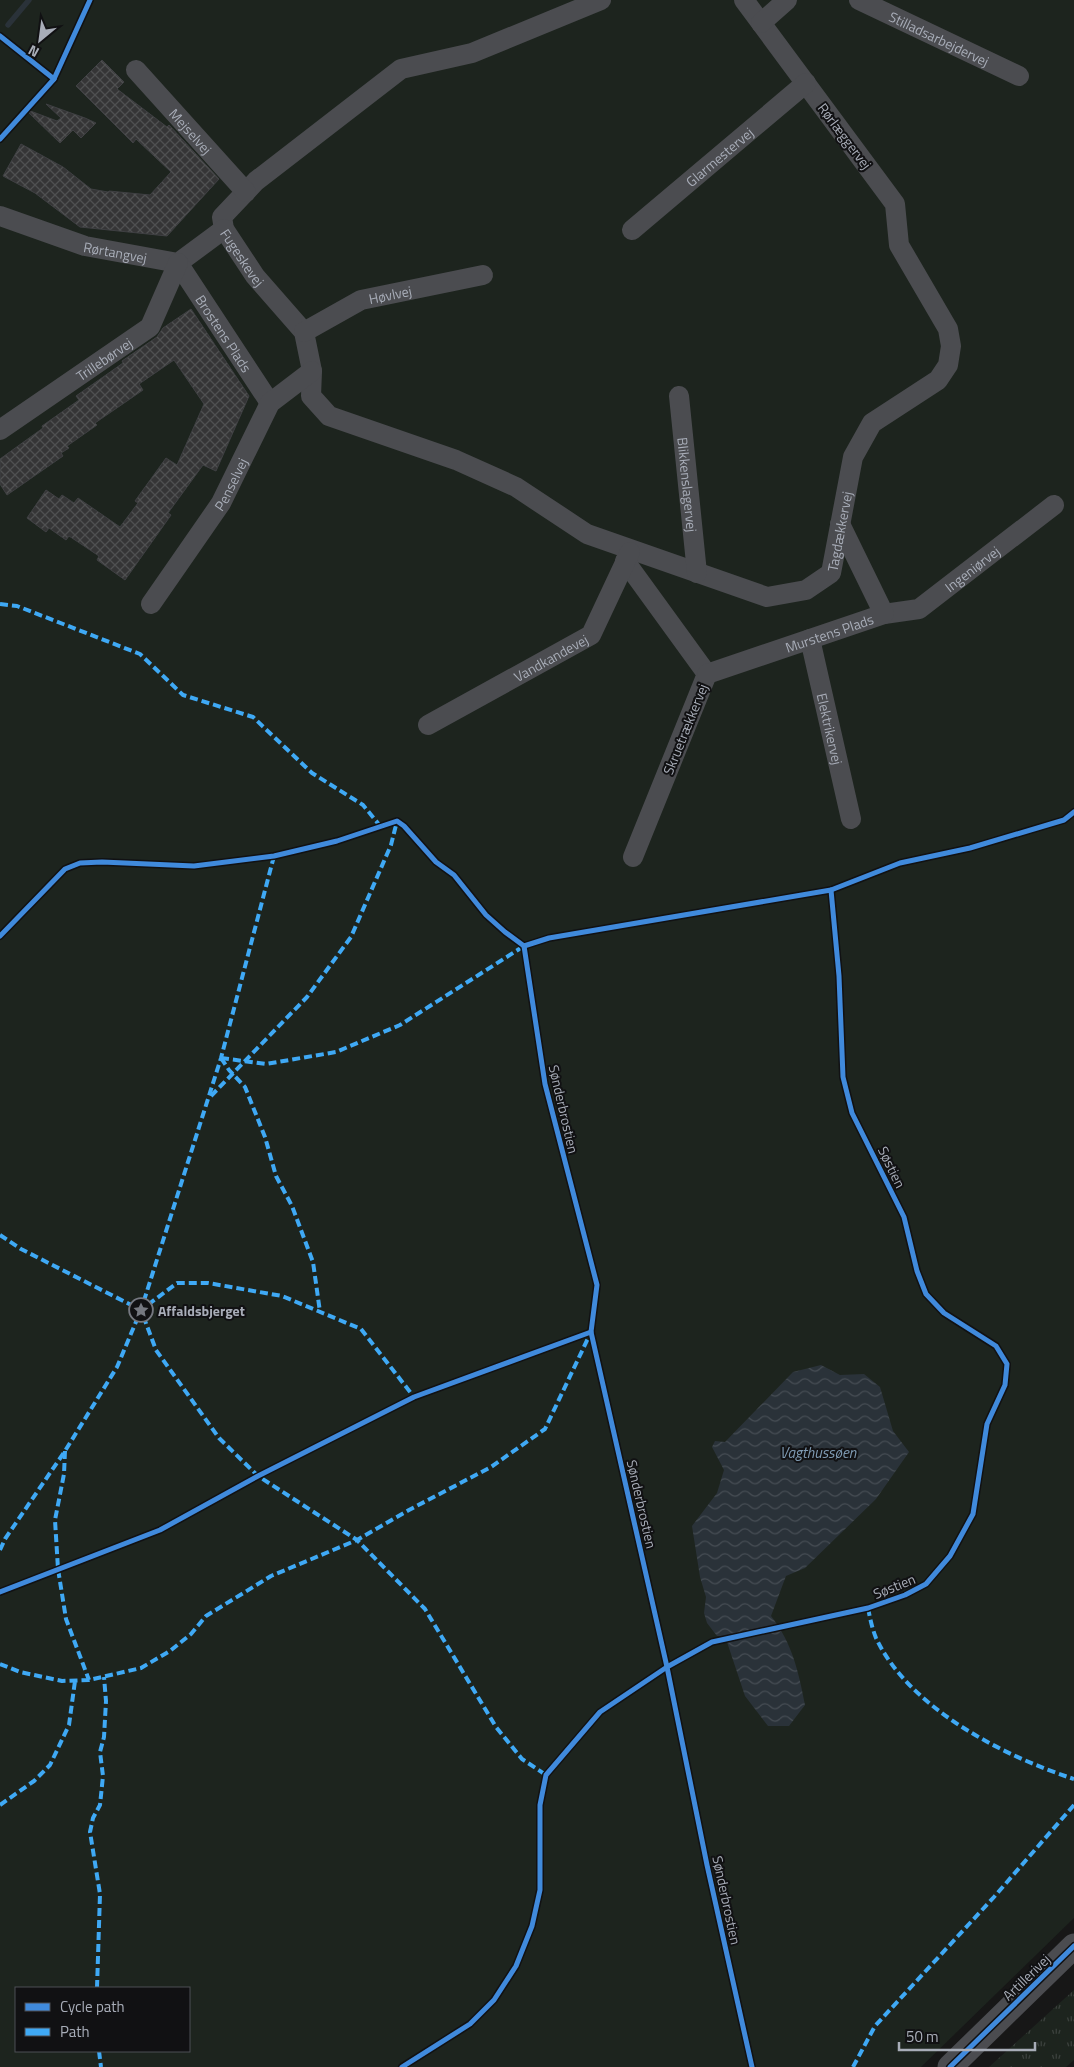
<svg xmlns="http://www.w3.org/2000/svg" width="1074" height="2067" font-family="'Titillium Web',sans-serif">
<defs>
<pattern id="grass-tufts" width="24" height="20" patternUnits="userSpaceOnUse" patternTransform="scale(1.25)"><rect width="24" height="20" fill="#1d241e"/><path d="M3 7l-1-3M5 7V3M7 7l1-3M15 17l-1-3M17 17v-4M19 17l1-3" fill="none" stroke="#3b413d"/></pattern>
<pattern id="water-waves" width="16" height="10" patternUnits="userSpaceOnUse" patternTransform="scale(1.25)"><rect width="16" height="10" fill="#2a3239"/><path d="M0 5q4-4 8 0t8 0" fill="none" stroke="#464d54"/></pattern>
<pattern id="building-cross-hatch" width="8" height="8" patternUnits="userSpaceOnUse" patternTransform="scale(1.25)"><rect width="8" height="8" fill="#353536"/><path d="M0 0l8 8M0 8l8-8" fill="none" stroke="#4f5051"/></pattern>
</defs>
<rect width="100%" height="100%" fill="#171717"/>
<polygon fill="url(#grass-tufts)" points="1074,1990 1074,2060 1066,2067 989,2067"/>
<path fill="#1d241e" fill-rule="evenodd" d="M0 0H1074V1918L921 2067H0ZM16 1988H189V2051H16Z"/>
<path fill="url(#water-waves)" d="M821 1365 840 1375 864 1374 880 1387 893 1431 909 1452 876 1499 805 1568 786 1576 771 1616C792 1642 799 1673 805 1705L789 1726H768L745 1696 725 1636H717L707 1623 704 1613 706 1597 700 1577 692 1526 717 1493 724 1470 712 1447 715 1441 725 1442 793 1372Z"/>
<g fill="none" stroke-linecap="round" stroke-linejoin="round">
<polyline stroke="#2a3239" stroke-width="5.5" points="8,25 29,0"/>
</g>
<g fill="url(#building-cross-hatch)" stroke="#3f4043">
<polygon points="102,60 124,82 117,89 167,127 169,125 219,179 167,236 80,227 35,193 3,176 21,144 63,167 91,189 108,192 109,191 150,195 171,172 136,139 133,143 76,86"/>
<polygon points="46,104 85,118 96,123 81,138 73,130 60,143 25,109 57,121 61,118"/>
<polygon points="191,309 249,396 216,471 203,465 168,513 171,515 125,580 97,560 99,556 69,536 66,540 49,528 46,532 27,518 46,490 59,499 62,495 74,503 78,498 120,527 138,503 135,501 166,458 177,465 204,404 174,360 139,384 143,390 95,423 97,425 67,446 69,448 61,453 63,456 7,495 0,484 0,459 43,428 42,426 79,400 76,396 123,363 122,361 157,337 163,328"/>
</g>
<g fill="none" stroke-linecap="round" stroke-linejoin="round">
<g stroke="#4b4c50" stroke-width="20">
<path id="s1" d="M601 0 472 53 401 69 256 181 222 217 224 229 255 276 304 332 312 371 311 396 329 416 456 460 516 487 587 534 767 597 806 590 831 573 853 457 872 423 938 380 948 365 951 346 948 329 899 245 895 204 744 0"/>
<path id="s2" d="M859 0 1019 76"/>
<polyline points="761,23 787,0"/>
<path id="s3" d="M136 70 246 192"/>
<path id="s4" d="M0 216 85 246 178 263 224 229"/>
<path id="s5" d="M632 230 806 83"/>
<path id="s6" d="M178 263 270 403"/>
<path id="s7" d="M304 332 361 300 483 275"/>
<path id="s8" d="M679 396 697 573"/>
<path id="s9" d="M0 430 150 327 178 263"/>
<polyline points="625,561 707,674 633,857"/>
<path id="s10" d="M151 604 221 503 270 403 312 371"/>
<path id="s11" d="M884 614 919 609 1054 505"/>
<path id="s12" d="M810 639 851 819"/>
<path id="s13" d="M707 674 884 614 840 524"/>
<path id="s14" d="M428 725 591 635 630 552"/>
</g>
<polyline stroke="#4b4c50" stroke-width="25" points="950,2067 1074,1946"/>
<g stroke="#3fa9f5" stroke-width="4" stroke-dasharray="8 4" stroke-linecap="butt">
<polyline points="0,604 17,606 140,654 183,695 253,717 312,773 363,805 381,827"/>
<polyline points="274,856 221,1058 141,1310 156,1350 219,1438 258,1476 357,1540 425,1609 496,1727 522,1759 546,1775"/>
<polyline points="221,1058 266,1064 336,1052 400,1025 524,946"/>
<polyline points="221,1058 229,1070 245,1087 265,1137 276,1176 292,1206 313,1262 320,1312"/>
<polyline points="211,1096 307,997 351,937 391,845 397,821"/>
<polyline points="0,1235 21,1249 141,1310"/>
<polyline points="65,1451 64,1474 55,1520 58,1569 66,1619 89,1680"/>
<polyline points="0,1550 5,1539 65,1451 117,1367 141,1310 177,1283 208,1283 282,1296 361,1329 414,1397"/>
<path d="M868 1608C870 1618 872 1628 876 1638 909 1708 1003 1756 1074 1779"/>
<polyline points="0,1664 20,1672 62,1681 89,1680 141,1668 170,1651 191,1634 206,1616 271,1576 357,1540 409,1510 491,1467 545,1429 591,1332"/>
<polyline points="0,1805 34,1781 50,1765 69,1725 75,1681"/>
<polyline points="97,1988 100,1894 90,1832 93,1818 100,1805 103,1776 100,1752 104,1737 106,1701 104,1677"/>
<polyline points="99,2051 101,2067"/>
<polyline points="853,2067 875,2026 994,1897 1074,1805"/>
</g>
<g stroke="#111113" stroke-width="8">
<g id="cycleway">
<polyline points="0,36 54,79"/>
<polyline points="0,139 54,79 90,0"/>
<polyline points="831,890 900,863 970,848 1064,820 1074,812"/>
<polyline points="0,936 65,869 80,863 102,862 194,866 274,856 337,841 397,821 404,826 436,862 454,875 486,915 505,932 524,946"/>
<polyline points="524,946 545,1084 597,1285 591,1332 667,1667 707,1865 752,2067"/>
<polyline points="0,1592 160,1530 258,1476 414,1397 591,1332"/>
<polyline points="402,2067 470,2024 494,2000 516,1966 532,1926 540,1890 540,1805 546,1775 600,1712 667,1667 712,1642 868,1608 905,1595 926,1584 950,1556 973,1514 987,1424 1005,1385 1007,1364 996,1346 944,1313 926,1294 917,1271 904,1217 852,1113 843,1077 839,976 831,890 549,938 524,946"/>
<polyline points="950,2067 1074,1946"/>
</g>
</g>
<use href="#cycleway" stroke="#408adc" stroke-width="5"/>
</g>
<defs>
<g id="sight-ring" transform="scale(1.25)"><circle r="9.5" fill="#111113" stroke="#757880" stroke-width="1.5"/><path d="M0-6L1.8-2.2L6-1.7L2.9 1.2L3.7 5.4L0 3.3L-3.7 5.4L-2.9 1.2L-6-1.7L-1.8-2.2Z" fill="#757880"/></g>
</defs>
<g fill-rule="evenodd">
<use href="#sight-ring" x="141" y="1310"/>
</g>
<g text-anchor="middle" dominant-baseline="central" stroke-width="4" stroke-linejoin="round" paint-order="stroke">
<g font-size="14" fill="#a8adb8" stroke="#111113">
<text stroke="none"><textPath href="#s2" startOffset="89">Stilladsarbejdervej</textPath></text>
<text stroke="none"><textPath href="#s3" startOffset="82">Mejselvej</textPath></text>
<text transform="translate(845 136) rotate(53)">Rørlæggervej</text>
<text stroke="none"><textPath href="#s5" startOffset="114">Glarmestervej</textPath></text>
<text stroke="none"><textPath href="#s4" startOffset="121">Rørtangvej</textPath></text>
<text stroke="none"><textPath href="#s1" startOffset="491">Fugeskevej</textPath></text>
<text stroke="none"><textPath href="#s7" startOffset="95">Høvlvej</textPath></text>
<text stroke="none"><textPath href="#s6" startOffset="84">Brostens Plads</textPath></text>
<text stroke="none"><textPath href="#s9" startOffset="126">Trillebørvej</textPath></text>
<text stroke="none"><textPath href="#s10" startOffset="144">Penselvej</textPath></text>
<text stroke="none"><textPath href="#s8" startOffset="89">Blikkenslagervej</textPath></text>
<text stroke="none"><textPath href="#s1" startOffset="1268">Tagdækkervej</textPath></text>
<text stroke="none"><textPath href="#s11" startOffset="102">Ingeniørvej</textPath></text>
<text stroke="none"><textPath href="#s13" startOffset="129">Murstens Plads</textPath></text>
<text stroke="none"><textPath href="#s14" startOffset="140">Vandkandevej</textPath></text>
<text transform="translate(685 729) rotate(-68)">Skruetrækkervej</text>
<text stroke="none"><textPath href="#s12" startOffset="92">Elektrikervej</textPath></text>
<text transform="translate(564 1109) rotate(77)">Sønderbrostien</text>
<text transform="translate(892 1167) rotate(64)">Søstien</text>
<text transform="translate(642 1504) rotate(77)">Sønderbrostien</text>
<text transform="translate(894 1586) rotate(-22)">Søstien</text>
<text transform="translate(727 1900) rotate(78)">Sønderbrostien</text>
<text transform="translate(1026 1977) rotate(-44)">Artillerivej</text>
</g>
<g font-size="14" font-weight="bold" fill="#a8adb8" stroke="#111113" text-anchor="start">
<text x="158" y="1310">Affaldsbjerget</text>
</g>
<g font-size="15" font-style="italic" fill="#7f9bb3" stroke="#111113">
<text x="818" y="1452">Vagthussøen</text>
</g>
</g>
<rect x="15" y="1987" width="175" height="65" fill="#111113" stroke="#4d4f55"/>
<rect x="25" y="2003" width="25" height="8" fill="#408adc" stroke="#4d4f55"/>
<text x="60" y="2012" font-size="15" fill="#a8adb8">Cycle path</text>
<rect x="25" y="2028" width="25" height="8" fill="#3fa9f5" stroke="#4d4f55"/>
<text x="60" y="2037" font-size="15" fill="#a8adb8">Path</text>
<g transform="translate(40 40) rotate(209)" stroke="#111113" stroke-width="4" paint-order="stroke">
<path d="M0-4L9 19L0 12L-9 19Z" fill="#a8adb8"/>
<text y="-8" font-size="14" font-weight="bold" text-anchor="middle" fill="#a8adb8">N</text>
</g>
<path d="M899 2042v8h136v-8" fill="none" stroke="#a8adb8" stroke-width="2.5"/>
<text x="906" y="2042" font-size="15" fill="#a8adb8" stroke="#111113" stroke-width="4" paint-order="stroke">50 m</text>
</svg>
